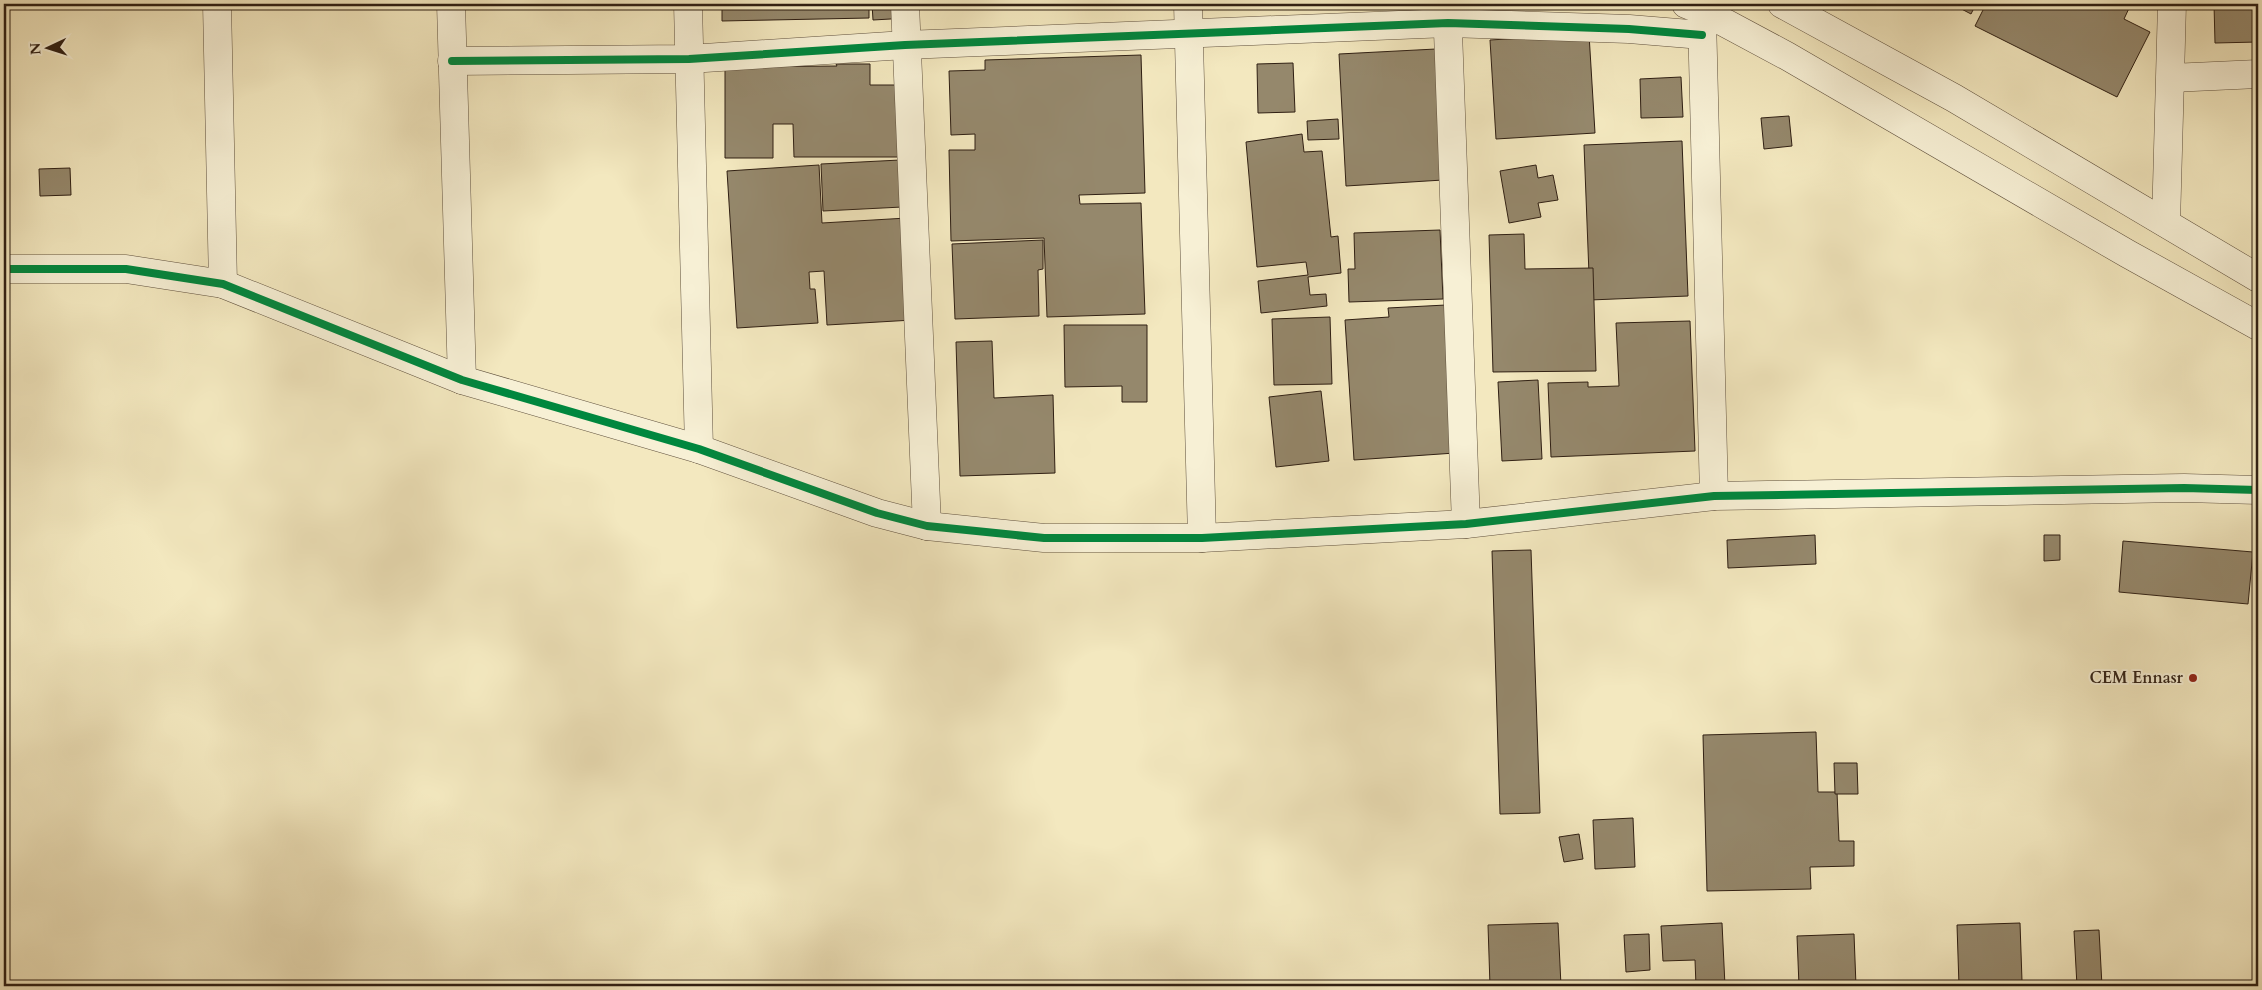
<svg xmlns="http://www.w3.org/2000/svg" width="2262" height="990" font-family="Cardo,serif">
<rect width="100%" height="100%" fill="#f3e8bf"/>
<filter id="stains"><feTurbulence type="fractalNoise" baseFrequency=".004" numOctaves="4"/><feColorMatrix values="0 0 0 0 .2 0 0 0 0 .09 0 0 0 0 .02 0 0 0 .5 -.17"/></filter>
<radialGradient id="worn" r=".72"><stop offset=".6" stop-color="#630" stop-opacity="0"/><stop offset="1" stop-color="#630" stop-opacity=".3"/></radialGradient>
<g fill="#95886c" stroke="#2f1f13">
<polygon points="722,4 869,4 869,18 722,21"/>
<polygon points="872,4 907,4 908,18 873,20"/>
<polygon points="937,4 1106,4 937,8"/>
<polygon points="1237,4 1421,4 1421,6"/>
<polygon points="1952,4 1976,4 1971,14"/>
<polygon points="1986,4 2131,4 2124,19 2150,32 2117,97 1975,26"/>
<polygon points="2214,4 2258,4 2258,42 2215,43"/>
<polygon points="1589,34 1595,133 1496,139 1490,40"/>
<polygon points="1436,49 1443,180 1346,186 1339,54"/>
<polygon points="1141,55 1145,193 1079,195 1080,204 1141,203 1145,314 1047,317 1044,238 951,241 949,150 975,150 975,134 951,135 949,71 985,70 985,60"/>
<polygon points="1293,63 1295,112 1258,113 1257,64"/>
<polygon points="836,64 870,64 870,85 914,85 915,157 794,157 793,124 773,124 773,158 725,158 725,67 837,66"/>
<polygon points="1681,77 1683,117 1641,118 1640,79"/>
<polygon points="1789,116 1792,146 1764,149 1761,118"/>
<polygon points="1338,119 1339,139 1308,140 1307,121"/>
<polygon points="1302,134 1304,152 1322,151 1331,237 1338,236 1341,273 1308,277 1310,295 1326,294 1327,306 1261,313 1258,281 1308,275 1306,262 1257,267 1246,142"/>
<polygon points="1682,141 1688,296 1590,300 1584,145"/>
<polygon points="920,159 922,206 823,211 821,164"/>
<polygon points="819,165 822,223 924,217 930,319 827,325 824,271 809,272 810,289 815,289 818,323 737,328 727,171"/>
<polygon points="1536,165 1538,178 1553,175 1558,200 1538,203 1541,217 1509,223 1500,171"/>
<polygon points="70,168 71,195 40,196 39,169"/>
<polygon points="1440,230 1443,299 1349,302 1348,269 1355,269 1354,233"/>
<polygon points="1524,234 1525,269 1593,268 1596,371 1493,372 1489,235"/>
<polygon points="1043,240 1043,269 1038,270 1039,316 955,319 952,244"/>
<polygon points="1446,305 1455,453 1354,460 1345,320 1389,317 1388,308"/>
<polygon points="1330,317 1332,384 1274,385 1272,319"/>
<polygon points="1690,321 1695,451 1551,457 1548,383 1588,382 1588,387 1619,386 1616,323"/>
<polygon points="1064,325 1147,325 1147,402 1122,402 1122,386 1065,387"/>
<polygon points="992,341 994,398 1053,395 1055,473 960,476 956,342"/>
<polygon points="1538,380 1542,459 1502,461 1498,382"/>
<polygon points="1321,391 1329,461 1276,467 1269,397"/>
<polygon points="1815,535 1816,564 1728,568 1727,540"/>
<polygon points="2044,535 2060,535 2060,560 2044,561"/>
<polygon points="2123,541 2253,552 2248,604 2119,592"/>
<polygon points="1531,550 1540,813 1500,814 1492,551"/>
<polygon points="1816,732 1818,792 1837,792 1839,841 1854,841 1854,866 1810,867 1811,889 1707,891 1703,735"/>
<polygon points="1834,763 1857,763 1858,794 1835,794"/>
<polygon points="1633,818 1635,867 1595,869 1593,820"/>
<polygon points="1579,834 1583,859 1564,862 1559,837"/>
<polygon points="1558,923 1561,986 1490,986 1488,925"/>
<polygon points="1722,923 1725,986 1696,986 1695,960 1663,961 1661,926"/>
<polygon points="2020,923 2022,981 2008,982 2008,986 1959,986 1957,925"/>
<polygon points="2099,930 2102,986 2077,986 2074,931"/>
<polygon points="1649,934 1650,970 1626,972 1624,935"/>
<polygon points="1854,934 1856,986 1799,986 1797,936"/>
</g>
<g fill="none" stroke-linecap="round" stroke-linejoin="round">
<g stroke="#60513e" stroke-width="29">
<g id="minor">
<polyline points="217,4 223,284"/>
<polyline points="451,4 462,380"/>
<polyline points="688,4 699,449"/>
<polyline points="905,4 927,526"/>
<polyline points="1188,4 1202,538"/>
<polyline points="1447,4 1466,524"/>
<polyline points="1702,18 1714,496"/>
<polyline points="452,61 689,59 905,45 1448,23 1629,29 1702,35"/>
<polyline points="2171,78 2258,74"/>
<polyline points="2166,223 2172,4"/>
<polyline points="4,269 126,269 223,284 462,380 699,449 877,513 927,526 1044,538 1202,538 1466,524 1714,496 2184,488 2258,490"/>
</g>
</g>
<g stroke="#60513e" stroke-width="29">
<g id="tertiary">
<polyline points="1686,4 1701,10 1787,56 2128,254 2258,326"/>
<polyline points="1782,4 1954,98 2258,278"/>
</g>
</g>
<use href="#minor" stroke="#f7f0d5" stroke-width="28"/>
<use href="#tertiary" stroke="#f7f0d5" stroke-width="28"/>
<g stroke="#f7f0d5" stroke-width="11">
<g id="cycleway">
<polyline points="452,61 689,59 905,45 1448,23 1629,29 1702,35"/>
<polyline points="4,269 126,269 223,284 462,380 699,449 877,513 927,526 1044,538 1202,538 1466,524 1714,496 2184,488 2258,490"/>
</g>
</g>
<use href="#cycleway" stroke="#00873e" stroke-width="8"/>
</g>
<circle fill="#8f2418" stroke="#f7f0d5" stroke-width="2" cx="2193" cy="678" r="5"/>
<g text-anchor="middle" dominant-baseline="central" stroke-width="4" stroke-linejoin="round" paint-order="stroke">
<g font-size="16" font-weight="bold" fill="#2f1f13" stroke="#f7f0d5" text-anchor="end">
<text x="2183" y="678">CEM Ennasr</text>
</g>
</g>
<rect width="2262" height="990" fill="none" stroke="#f3e8bf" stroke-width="20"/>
<rect x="5" y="5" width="2252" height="980" fill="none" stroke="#2f1f13" stroke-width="2.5"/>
<rect x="10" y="10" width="2242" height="970" fill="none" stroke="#2f1f13"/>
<g transform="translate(48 48) rotate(266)" stroke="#f7f0d5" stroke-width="4" paint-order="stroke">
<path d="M0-4L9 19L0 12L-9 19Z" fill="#2f1f13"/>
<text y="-8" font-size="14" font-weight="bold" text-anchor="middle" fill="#2f1f13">N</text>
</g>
<rect width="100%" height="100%" filter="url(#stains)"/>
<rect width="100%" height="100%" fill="url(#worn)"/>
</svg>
